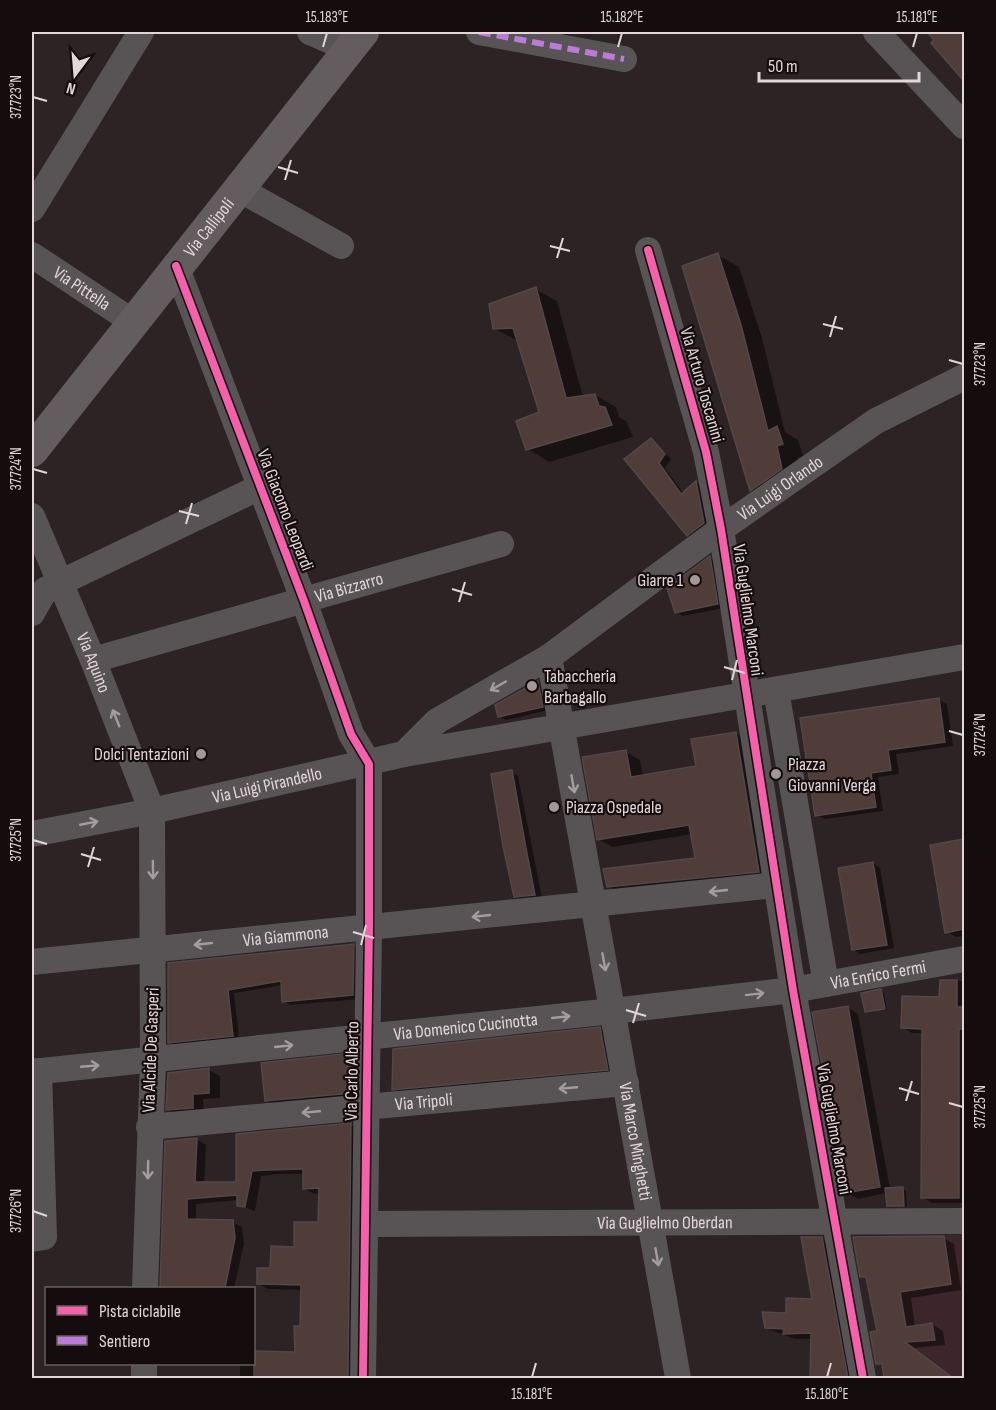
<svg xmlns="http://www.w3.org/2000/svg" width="996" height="1410" font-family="'Sofia Sans Condensed',sans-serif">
<rect width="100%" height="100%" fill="#2d2325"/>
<polygon fill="#3d262b" points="964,1235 964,1378 884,1378 882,1364 874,1365 868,1333 877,1331 867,1277 861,1277 854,1236"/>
<g fill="#0007">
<polygon points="559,32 579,32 566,35"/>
<polygon points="930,32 964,32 964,78 933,43 937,40"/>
<polygon points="718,255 739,267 762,338 785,432 798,440 803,456 797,458 802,481 772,502 751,490"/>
<polygon points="535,289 557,301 583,397 595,395 616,407 619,417 626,421 633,437 549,462 528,449 541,413 518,341 495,329"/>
<polygon points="651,439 671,459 665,468 684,494 697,483 703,487 711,527 695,539 688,535 627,459"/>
<polygon points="710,558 717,562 724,608 683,616 676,612"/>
<polygon points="538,682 545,686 549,710 506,720 499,716"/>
<polygon points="939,700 947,704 953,746 896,754 899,774 878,777 883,811 825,819 817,815"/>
<polygon points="736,734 750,741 772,879 622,894 608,886 697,860 693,834 612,847 598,839 626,752 640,760 643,776 698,767"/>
<polygon points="511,772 518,776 542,898 523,900 515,896"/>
<polygon points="963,841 964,936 956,937 947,932"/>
<polygon points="873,863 880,868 894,948 860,954 853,949"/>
<polygon points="353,945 360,949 360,999 290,1005 283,1001 283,985 234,993 239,1039 176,1046 169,1042 169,964"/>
<polygon points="941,981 964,981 964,1203 932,1203 922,1197 923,1033 912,1033 902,1027 941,998"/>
<polygon points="881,991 884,993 887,1010 866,1011"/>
<polygon points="847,1007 858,1014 890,1189 906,1190 907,1207 889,1205 887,1193 858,1199 847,1193"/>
<polygon points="600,1029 608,1034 615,1074 402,1093 394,1089"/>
<polygon points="352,1055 358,1059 358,1096 272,1104 266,1100"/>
<polygon points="209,1070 220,1076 220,1098 203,1099 204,1113 179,1116 168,1109"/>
<polygon points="351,1125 360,1130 357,1378 208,1378 240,1378 240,1364 254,1364 254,1353 296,1353 302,1328 302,1290 268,1289 259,1284 320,1224 321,1193 314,1194 305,1189 304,1174 278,1174 261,1176 255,1211 238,1205 238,1200 196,1204 196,1221 232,1222 242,1227 244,1244 234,1288 161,1288 167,1142 196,1139 206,1145 204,1184 238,1184 237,1135"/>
<polygon points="822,1238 832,1244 858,1378 812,1378 812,1339 795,1339 766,1328 814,1300"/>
<polygon points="943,1238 954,1244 961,1290 911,1298 915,1327 932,1324 943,1331 945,1345 913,1348 953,1378 886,1378 884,1367 877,1363 878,1332 869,1280 861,1276"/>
</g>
<g fill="#503d39" stroke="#514848" stroke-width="1.5">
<polygon points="927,32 964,32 964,81 931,43 934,40"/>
<polygon points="718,253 741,325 768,431 777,426 783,444 777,446 782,469 750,491 682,266"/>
<polygon points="536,287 566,398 595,394 599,406 605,407 612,425 526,450 516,421 539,412 513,328 493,329 489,304"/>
<polygon points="651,438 665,454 659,463 681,494 696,481 704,523 687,536 624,459"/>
<polygon points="710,556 718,604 675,613 667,588"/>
<polygon points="538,681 543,707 498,717 495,705"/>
<polygon points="939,698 945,742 888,750 891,770 871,773 876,807 815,816 800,718"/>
<polygon points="736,732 759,872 607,887 603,869 695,858 689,825 597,840 582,757 626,750 631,777 696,766 691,739"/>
<polygon points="512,770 525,843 535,895 514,897 503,846 491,774"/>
<polygon points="964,839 964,929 945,933 930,845"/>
<polygon points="873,862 887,945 852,950 838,868"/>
<polygon points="354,944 353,995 282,1002 281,981 228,990 233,1036 168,1043 168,963"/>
<polygon points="940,980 957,980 957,1007 964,1007 964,1029 959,1029 959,1198 921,1198 922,1029 901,1028 902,996 939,997"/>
<polygon points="881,989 885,1009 865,1012 861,993"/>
<polygon points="848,1006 880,1187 846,1193 812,1012"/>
<polygon points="600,1027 608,1070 392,1090 393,1049"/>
<polygon points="352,1053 352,1093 265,1101 261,1063"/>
<polygon points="209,1068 209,1093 193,1094 193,1108 166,1110 168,1073"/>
<polygon points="351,1123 348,1378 254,1378 254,1351 295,1352 294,1326 300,1326 301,1285 257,1284 257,1268 270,1268 271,1246 294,1247 294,1222 318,1222 319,1188 303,1189 303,1169 267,1170 252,1171 245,1207 237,1206 237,1195 187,1199 187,1219 233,1220 235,1238 225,1288 160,1288 165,1141 197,1138 195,1182 236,1182 236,1134"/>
<polygon points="903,1187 904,1206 887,1206 885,1188"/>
<polygon points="944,1236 951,1284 900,1292 906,1327 932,1323 935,1340 905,1342 953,1378 884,1378 882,1364 876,1364 870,1332 877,1331 866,1277 860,1277 853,1237"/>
<polygon points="801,1237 822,1237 848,1378 810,1378 811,1333 783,1334 784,1329 765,1328 762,1312 786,1313 786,1298 812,1299"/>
</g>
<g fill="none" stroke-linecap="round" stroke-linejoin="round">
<g stroke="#585456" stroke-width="26">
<polyline points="310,32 347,48"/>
<polyline points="479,32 624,59"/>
<polyline points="876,32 964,126"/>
<polyline points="237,188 341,246"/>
<polyline points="32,209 141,32"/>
<polyline points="648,250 706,452 721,529 793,990 863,1378"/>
<path id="s1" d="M32 255 133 322"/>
<polyline points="176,266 304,601 351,734 369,764 369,927 363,1378"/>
<path id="s2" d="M32 516 93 660 152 811 153 1060 145 1288"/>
<polyline points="32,613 45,590 260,487"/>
<path id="s3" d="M549 657 678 1378"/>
<path id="s4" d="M93 660 501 544"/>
<polyline points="776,690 826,984"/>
<path id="s5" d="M404 754 437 721 549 657 721 529 876 421 964 377"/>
<path id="s6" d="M32 834 152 811 404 754 964 657"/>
<path id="s7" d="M32 962 776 885"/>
<path id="s8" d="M32 1072 613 1011 793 990 964 959"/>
<path id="s9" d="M149 1127 626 1083"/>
<path id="s10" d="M365 1224 964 1221"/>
<polyline points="32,1239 44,1237 39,1071"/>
<polyline points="144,1378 144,1364"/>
</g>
<path stroke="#635d60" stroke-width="32" id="s11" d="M32 451 363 32"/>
<polyline stroke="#bd7bd9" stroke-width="6" stroke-dasharray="12 6" stroke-linecap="butt" points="479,32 624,59"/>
<g stroke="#140c0d" stroke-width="11">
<g id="cycleway">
<polyline points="648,250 706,452 721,529 793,990 863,1378"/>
<polyline points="176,266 304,601 351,734 369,764 369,927 363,1378"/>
</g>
</g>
<use href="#cycleway" stroke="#f560ab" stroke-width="8"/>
</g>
<defs><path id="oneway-shaft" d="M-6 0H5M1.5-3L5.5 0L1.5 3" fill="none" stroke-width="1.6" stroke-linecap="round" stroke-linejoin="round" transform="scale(1.5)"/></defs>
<g stroke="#a49c9e">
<use href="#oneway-shaft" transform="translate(498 686) rotate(150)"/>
<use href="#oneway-shaft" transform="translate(116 718) rotate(-112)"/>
<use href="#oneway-shaft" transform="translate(573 784) rotate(80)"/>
<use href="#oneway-shaft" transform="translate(89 823) rotate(-11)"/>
<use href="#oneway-shaft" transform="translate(153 870) rotate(89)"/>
<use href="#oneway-shaft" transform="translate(718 891) rotate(174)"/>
<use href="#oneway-shaft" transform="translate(481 916) rotate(174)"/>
<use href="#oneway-shaft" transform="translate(203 944) rotate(174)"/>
<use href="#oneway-shaft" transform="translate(604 962) rotate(80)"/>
<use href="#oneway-shaft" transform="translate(755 994) rotate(-7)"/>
<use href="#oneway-shaft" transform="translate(561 1017) rotate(-6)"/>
<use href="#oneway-shaft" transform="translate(284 1046) rotate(-6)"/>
<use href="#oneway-shaft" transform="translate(90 1066) rotate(-5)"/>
<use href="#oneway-shaft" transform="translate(568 1088) rotate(175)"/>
<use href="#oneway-shaft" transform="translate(311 1112) rotate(175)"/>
<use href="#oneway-shaft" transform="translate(148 1170) rotate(91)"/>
<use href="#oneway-shaft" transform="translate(657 1257) rotate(80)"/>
</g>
<path fill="none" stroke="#e3d6d9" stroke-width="2" d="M323 47 327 33M618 47 622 33M913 47 917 33M33 97 47 101M278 167 298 173M285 180 291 160M550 246 570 251M557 258 563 238M823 324 843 329M830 337 836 316M949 360 963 364M33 469 47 473M179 511 199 516M186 524 192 503M452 589 472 595M459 602 465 582M724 667 745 673M732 680 737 660M949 731 963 735M33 840 47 844M81 854 101 860M88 867 94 847M353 932 374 938M361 945 366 925M626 1010 646 1016M633 1023 639 1003M899 1088 919 1094M906 1101 912 1081M949 1103 963 1107M33 1211 47 1216M532 1377 536 1363M827 1377 831 1363"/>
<g fill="#a3979a" stroke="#140c0d" stroke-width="2">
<circle cx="695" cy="580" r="6"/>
<circle cx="532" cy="686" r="6"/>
<circle cx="201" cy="754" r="6"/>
<circle cx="776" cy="774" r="6"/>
<circle cx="554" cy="807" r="6"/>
</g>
<g text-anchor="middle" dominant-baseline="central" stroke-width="4.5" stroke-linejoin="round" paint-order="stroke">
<g font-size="18" fill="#e3d6d9" stroke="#140c0d">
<text stroke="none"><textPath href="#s11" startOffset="285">Via Callipoli</textPath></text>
<text stroke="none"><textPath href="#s1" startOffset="60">Via Pittella</textPath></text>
<text transform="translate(702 385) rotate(74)">Via Arturo Toscanini</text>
<text stroke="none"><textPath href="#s5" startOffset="462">Via Luigi Orlando</textPath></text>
<text transform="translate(285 510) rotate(69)">Via Giacomo Leopardi</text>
<text stroke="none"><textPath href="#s4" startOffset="266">Via Bizzarro</textPath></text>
<text transform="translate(748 610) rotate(82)">Via Guglielmo Marconi</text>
<text stroke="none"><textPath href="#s2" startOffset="159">Via Aquino</textPath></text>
<text stroke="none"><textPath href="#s6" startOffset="240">Via Luigi Pirandello</textPath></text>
<text stroke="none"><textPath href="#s7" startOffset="255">Via Giammona</textPath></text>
<text stroke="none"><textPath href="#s8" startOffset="852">Via Enrico Fermi</textPath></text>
<text stroke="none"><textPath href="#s8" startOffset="436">Via Domenico Cucinotta</textPath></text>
<text transform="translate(151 1050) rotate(-88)">Via Alcide De Gasperi</text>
<text transform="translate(352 1071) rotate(-89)">Via Carlo Alberto</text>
<text stroke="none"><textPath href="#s9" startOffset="276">Via Tripoli</textPath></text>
<text transform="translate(834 1129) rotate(80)">Via Guglielmo Marconi</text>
<text stroke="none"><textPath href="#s3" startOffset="492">Via Marco Minghetti</textPath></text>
<text stroke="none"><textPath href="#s10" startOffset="300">Via Guglielmo Oberdan</textPath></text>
</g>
<g font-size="18" fill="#e3d6d9" stroke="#140c0d" text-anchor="start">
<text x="683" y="580" text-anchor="end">Giarre 1</text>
<text x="544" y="676">Tabaccheria<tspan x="544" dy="21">Barbagallo</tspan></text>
<text x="189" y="754" text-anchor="end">Dolci Tentazioni</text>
<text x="788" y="764">Piazza<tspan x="788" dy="21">Giovanni Verga</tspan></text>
<text x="566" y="807">Piazza Ospedale</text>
</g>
</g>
<rect width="996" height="1410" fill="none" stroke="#140c0d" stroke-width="66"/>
<rect x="45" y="1287" width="210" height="78" fill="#140c0d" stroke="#675d5f" stroke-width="1.5"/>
<rect x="57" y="1306" width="30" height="9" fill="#f560ab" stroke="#675d5f" stroke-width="1.5"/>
<text x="99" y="1317" font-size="18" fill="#e3d6d9">Pista ciclabile</text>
<rect x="57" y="1336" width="30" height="9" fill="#bd7bd9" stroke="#675d5f" stroke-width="1.5"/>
<text x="99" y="1347" font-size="18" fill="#e3d6d9">Sentiero</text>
<g transform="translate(75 75) rotate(196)" stroke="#140c0d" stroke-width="4.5" paint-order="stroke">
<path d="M0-4.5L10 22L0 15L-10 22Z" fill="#e3d6d9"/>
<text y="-9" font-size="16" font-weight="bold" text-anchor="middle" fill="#e3d6d9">N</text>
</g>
<path d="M759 72v9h160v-9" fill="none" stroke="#e3d6d9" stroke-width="3"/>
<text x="768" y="72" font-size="18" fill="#e3d6d9" stroke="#140c0d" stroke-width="4.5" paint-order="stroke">50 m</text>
<rect x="33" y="33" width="930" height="1344" fill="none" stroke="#e3d6d9" stroke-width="2"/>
<g font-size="15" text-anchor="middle" fill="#e3d6d9">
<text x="327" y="22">15.183°E</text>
<text x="622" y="22">15.182°E</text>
<text x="917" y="22">15.181°E</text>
<text transform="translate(16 97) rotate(-90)" y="5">37.723°N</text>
<text transform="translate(980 364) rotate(-90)" y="5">37.723°N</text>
<text transform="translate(16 469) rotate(-90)" y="5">37.724°N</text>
<text transform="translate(980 735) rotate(-90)" y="5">37.724°N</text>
<text transform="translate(16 840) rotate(-90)" y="5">37.725°N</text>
<text transform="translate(980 1107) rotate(-90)" y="5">37.725°N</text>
<text transform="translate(16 1211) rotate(-90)" y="5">37.726°N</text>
<text x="532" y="1399">15.181°E</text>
<text x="827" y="1399">15.180°E</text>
</g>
</svg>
